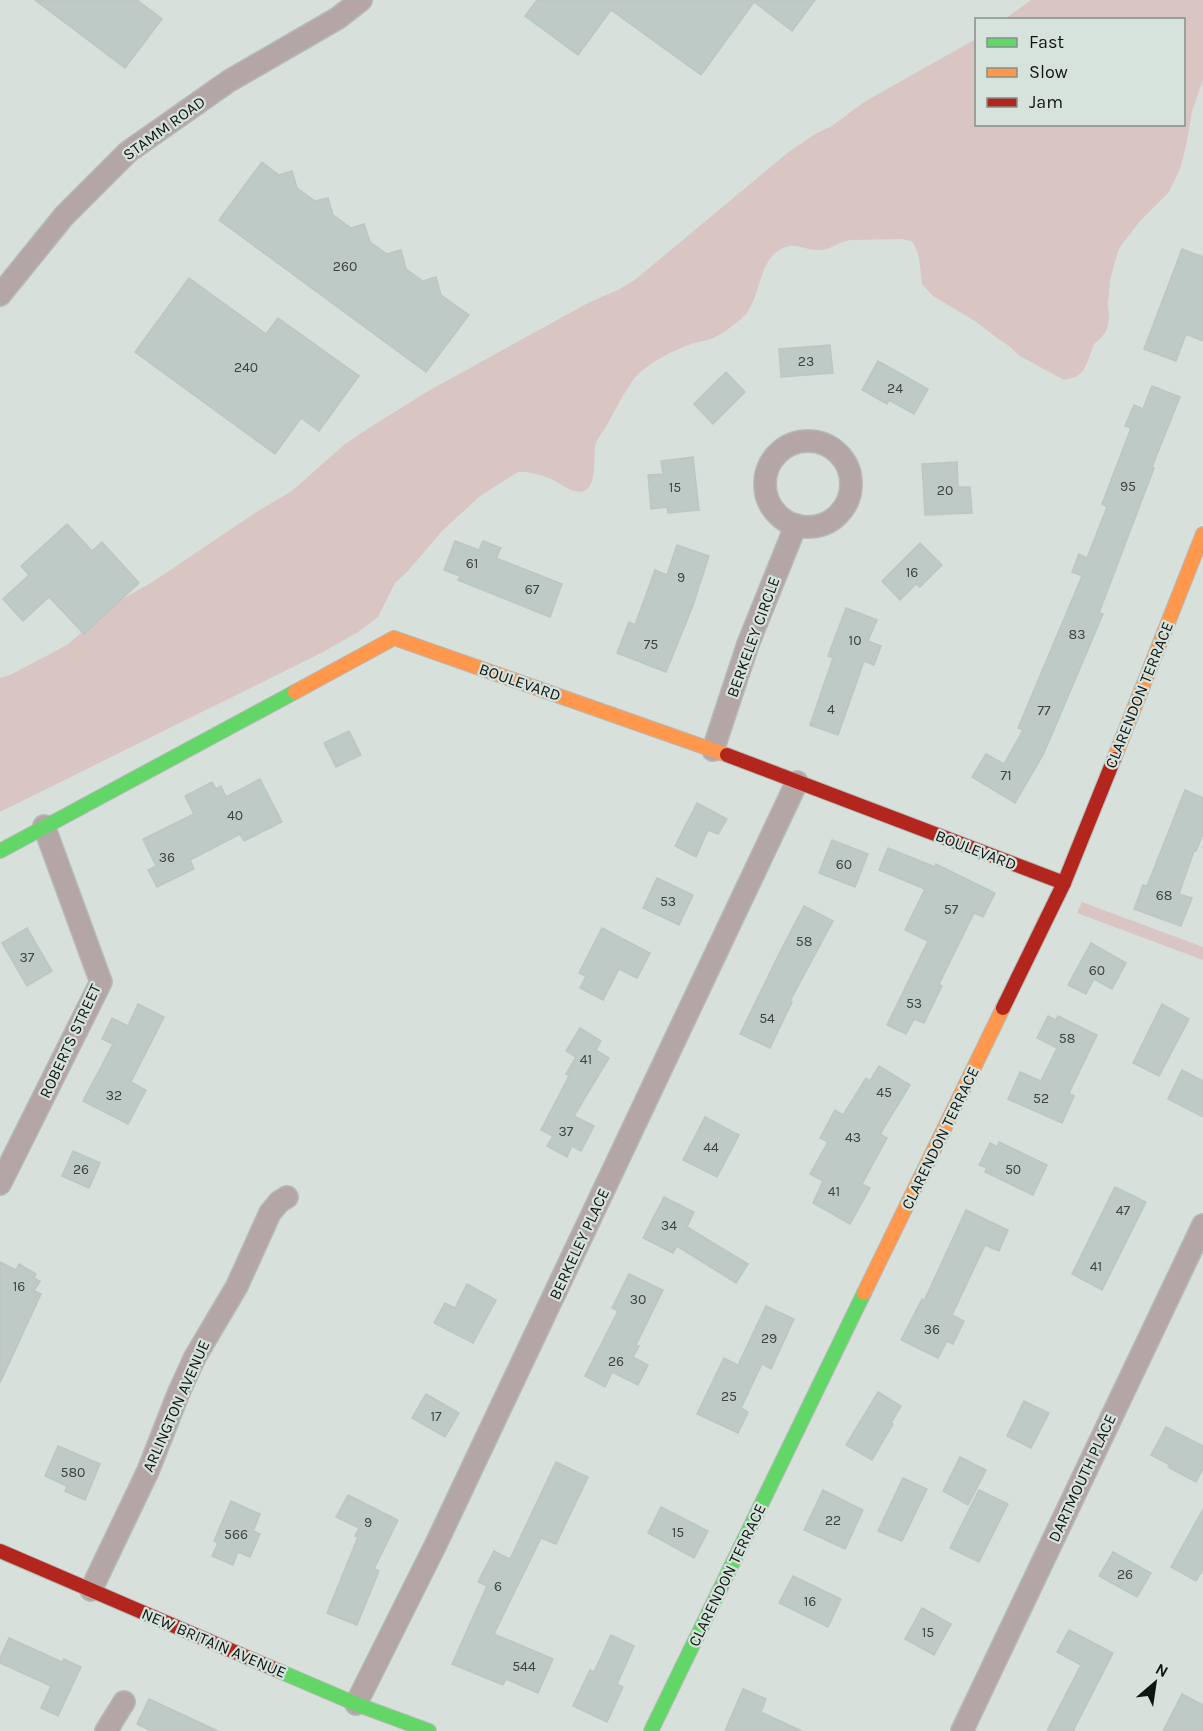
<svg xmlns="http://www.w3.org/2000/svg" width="1203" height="1731" font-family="Karla,sans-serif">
<rect width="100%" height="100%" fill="#d8e0dc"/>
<g fill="#d9c5c1">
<path d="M1031 0H1203V80L1192 111 1187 142 1180 169 1169 192 1140 221 1123 243 1118 251 1110 280 1108 304 1109 319 1107 329 1102 337 1094 344 1087 363 1083 371 1076 377 1064 380 1020 356 1009 346 997 338 975 321 933 296 922 284 919 257 914 244 911 241 902 239 851 240C839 241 830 251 817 250 801 250 795 240 778 251 757 265 761 301 742 318 735 324 725 332 717 336 708 341 699 341 691 344 674 350 644 365 633 380 624 393 616 408 608 423 604 431 597 437 595 446 594 457 596 484 586 490 574 497 560 482 549 478 540 475 527 471 518 472L480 496 442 531 408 571 395 583 378 617 358 632 323 652 0 812V678L10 675 67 645 114 604 154 581 258 511 292 491 345 444 372 426 430 390 588 303 620 289 636 279 790 151 815 134 832 126 864 102 976 39V124H1184V20L1005 19Z"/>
<polygon points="1082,902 1203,947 1203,960 1077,913"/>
</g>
<g fill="#becac5" stroke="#bfc5c2" stroke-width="1.5">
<polygon points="35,0 137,0 162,19 125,68"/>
<polygon points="537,0 815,0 792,31 754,2 701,75 611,10 578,55 525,16"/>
<polygon points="262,162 279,175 292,171 297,188 315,201 328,198 333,215 351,228 364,224 370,242 387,254 401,250 406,269 423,281 436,277 441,295 469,315 426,372 219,220"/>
<polygon points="1182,249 1203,257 1203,341 1186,334 1176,361 1144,349"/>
<polygon points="189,278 266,334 278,318 359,376 319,431 301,418 275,454 135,352"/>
<polygon points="830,345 833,373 781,377 779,349"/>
<polygon points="878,361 928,389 914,414 889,400 887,404 862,390"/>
<polygon points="726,372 745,392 713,424 694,404"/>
<polygon points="1152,386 1180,397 1152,467 1154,468 1099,613 1103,614 1044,753 1015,803 972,777 986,754 1004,764 1023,730 1018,728 1082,576 1072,572 1079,554 1087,558 1107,507 1102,504 1131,428 1125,426 1134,405 1143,409"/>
<polygon points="693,457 699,510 668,513 667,507 651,509 648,475 663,474 661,461"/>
<polygon points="957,462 958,487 970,487 972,513 925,515 922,464"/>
<polygon points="67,524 92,551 102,542 139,583 84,634 49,597 23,621 3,599 29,575 21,566"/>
<polygon points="455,541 479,550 483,541 501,548 496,558 562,584 550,617 458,580 460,576 444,570"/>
<polygon points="920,543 942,565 920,587 916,584 900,600 882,581"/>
<polygon points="677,545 709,556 692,608 666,672 617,653 629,622 635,625 655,570 667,575"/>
<polygon points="846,608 877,620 868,641 881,646 874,665 864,661 838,735 810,725 833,658 828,656"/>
<polygon points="349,731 361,755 336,767 324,743"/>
<polygon points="260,779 282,822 244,841 240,834 190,860 194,869 157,887 148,870 156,866 143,839 194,814 185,796 212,782 216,789 221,786 226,797"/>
<polygon points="1185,790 1203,798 1203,834 1196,851 1194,851 1179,894 1192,898 1181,926 1134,909 1143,885 1147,886"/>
<polygon points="697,803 727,819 718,834 708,830 696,857 675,846"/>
<polygon points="832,840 868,854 855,887 819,873"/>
<polygon points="888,848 935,867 936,864 995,893 983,917 974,913 939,984 942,986 924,1023 914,1019 906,1034 887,1025 928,941 905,930 925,889 879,870"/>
<polygon points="657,878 693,895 679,925 643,908"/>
<polygon points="804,906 833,921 790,1001 792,1002 770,1048 740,1034 779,954"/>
<polygon points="27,928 52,971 27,986 2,943"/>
<polygon points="602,928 650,953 637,978 619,969 603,1000 580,988 586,976 579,973"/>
<polygon points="1091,943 1126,963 1112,989 1094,979 1086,994 1068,985"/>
<polygon points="138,1004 164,1017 131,1082 146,1090 128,1124 83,1101 113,1044 102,1039 112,1018 128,1026"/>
<polygon points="1162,1004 1189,1019 1159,1076 1133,1063"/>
<polygon points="1048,1016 1056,1020 1058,1016 1097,1035 1069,1093 1074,1096 1062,1123 1008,1099 1020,1072 1041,1081 1057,1048 1037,1038"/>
<polygon points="580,1028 601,1041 596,1050 609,1058 574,1116 594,1126 581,1151 572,1146 567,1157 547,1146 553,1136 541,1130 569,1076 566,1074 576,1057 566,1051"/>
<polygon points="879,1066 910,1085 880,1134 887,1138 862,1184 870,1188 850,1224 813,1203 823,1181 810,1174 828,1142 820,1138 835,1110 843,1115 866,1078 870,1081"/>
<polygon points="1182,1070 1203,1081 1203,1117 1168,1099"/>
<polygon points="705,1117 739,1135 717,1177 683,1160"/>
<polygon points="999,1142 1047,1165 1033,1195 985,1172 987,1168 979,1165 990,1143 997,1147"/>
<polygon points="73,1151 100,1163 89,1188 62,1176"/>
<polygon points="1115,1187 1146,1202 1102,1290 1072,1274"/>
<polygon points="664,1197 694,1212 687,1227 748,1264 736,1283 677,1246 673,1253 643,1238"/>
<polygon points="966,1210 1008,1230 999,1251 985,1245 952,1315 964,1321 953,1344 947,1341 938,1358 901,1340 922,1299 924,1301"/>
<polygon points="0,1262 16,1270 19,1264 36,1274 34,1278 40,1281 34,1291 41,1294 0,1383"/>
<polygon points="629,1274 663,1290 636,1345 639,1346 633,1357 648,1365 638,1385 612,1372 605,1387 585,1376 618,1311 612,1308"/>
<polygon points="467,1284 496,1300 473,1343 434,1323 445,1303 455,1308"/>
<polygon points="766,1306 794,1319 771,1369 762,1364 741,1408 748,1412 738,1433 697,1414 724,1358 738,1365"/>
<polygon points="878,1392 901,1406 891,1423 893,1424 872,1460 846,1445"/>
<polygon points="426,1394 459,1413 445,1437 412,1418"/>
<polygon points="1024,1401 1049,1413 1031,1448 1007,1436"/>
<polygon points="1166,1427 1203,1446 1203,1468 1196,1482 1168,1467 1170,1465 1151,1455"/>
<polygon points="58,1446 100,1464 85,1500 65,1491 67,1486 45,1476"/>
<polygon points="960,1457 986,1470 968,1505 943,1491"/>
<polygon points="556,1462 588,1477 556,1544 541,1538 494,1634 553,1659 538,1693 506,1679 503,1685 452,1664 487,1586 478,1582 494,1551 510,1559"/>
<polygon points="903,1478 927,1489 902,1541 878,1531"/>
<polygon points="823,1490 863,1510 845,1549 804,1530"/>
<polygon points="979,1490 1008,1504 979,1562 950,1548"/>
<polygon points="348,1495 398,1520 374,1569 379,1571 357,1625 327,1613 358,1537 355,1536 359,1528 336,1517"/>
<polygon points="231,1501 260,1514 253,1531 260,1534 250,1557 238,1552 233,1565 212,1556 218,1543 214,1541"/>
<polygon points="661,1507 708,1531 694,1558 648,1533"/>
<polygon points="1203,1509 1203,1569 1196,1581 1171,1567"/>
<polygon points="1113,1552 1151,1573 1137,1597 1099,1576"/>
<polygon points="793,1576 841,1599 828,1627 779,1603"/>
<polygon points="922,1608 951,1624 934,1655 905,1639"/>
<polygon points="1069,1630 1113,1653 1073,1731 1047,1731 1081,1665 1057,1652"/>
<polygon points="611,1635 634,1646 617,1684 623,1687 607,1722 573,1706 590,1670 594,1672"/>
<polygon points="9,1638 62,1662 64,1659 81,1667 58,1716 41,1708 51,1686 0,1663 0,1658"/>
<polygon points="743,1689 766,1699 761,1712 802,1731 725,1731"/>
<polygon points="1182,1694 1203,1705 1203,1731 1163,1731"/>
<polygon points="149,1699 218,1731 151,1731 137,1724"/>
</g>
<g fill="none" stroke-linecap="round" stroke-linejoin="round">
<g stroke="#b5bab8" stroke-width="24">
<g id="street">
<polyline points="0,295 64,216 128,152 229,81 338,18 361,0"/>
<circle cx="808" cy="484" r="43"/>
<polyline points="713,750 748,644 796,525"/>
<polyline points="0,1184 101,982 44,826"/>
<polyline points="91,1590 148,1471 179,1392 195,1357 237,1286 270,1213 279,1202 287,1197"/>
<polyline points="356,1704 436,1544 797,782"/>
<polyline points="106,1731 124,1702"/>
<polyline points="962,1731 1203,1225"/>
</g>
</g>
<g stroke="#b5bab8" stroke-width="16">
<g id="fast">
<polyline points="0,851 295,692"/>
<polyline points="279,1671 356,1704 429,1731"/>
<polyline points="651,1731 864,1293"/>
</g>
</g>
<g stroke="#b5bab8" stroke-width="16">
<g id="slow">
<polyline points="295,692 394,638 727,755"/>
<polyline points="1114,759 1203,534"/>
<polyline points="864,1293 1003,1008"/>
</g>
</g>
<g stroke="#b5bab8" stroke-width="16">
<g id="jam">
<polyline points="727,755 1064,883"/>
<polyline points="1003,1008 1064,883 1114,759"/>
<polyline points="0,1551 279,1671"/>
</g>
</g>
<use href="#street" stroke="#b3a6a5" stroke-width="21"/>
<use href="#fast" stroke="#63d668" stroke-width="14"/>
<use href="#slow" stroke="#ff974d" stroke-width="14"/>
<use href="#jam" stroke="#b3261e" stroke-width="14"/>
</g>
<g text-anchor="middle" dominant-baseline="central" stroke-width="4.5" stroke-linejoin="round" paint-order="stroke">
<g font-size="14" fill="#3d4440">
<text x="345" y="266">260</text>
<text x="806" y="361">23</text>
<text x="246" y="367">240</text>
<text x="895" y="388">24</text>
<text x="1128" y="486">95</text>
<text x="675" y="487">15</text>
<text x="945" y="490">20</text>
<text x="472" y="563">61</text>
<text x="912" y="572">16</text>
<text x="681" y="577">9</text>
<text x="532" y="589">67</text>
<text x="1077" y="634">83</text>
<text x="855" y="640">10</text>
<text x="651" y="644">75</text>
<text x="831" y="709">4</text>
<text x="1044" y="710">77</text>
<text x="1006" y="775">71</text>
<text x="235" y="815">40</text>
<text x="167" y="857">36</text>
<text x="844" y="864">60</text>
<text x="1164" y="895">68</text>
<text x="668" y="901">53</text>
<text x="951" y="909">57</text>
<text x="804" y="941">58</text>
<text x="27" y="957">37</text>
<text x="1097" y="970">60</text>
<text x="914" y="1003">53</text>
<text x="767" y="1018">54</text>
<text x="1067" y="1038">58</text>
<text x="586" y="1059">41</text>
<text x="884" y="1092">45</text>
<text x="114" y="1095">32</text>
<text x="1041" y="1098">52</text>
<text x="566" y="1131">37</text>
<text x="853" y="1137">43</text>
<text x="711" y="1147">44</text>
<text x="81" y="1169">26</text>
<text x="1013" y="1169">50</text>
<text x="834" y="1191">41</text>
<text x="1123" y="1210">47</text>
<text x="669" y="1225">34</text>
<text x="1096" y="1266">41</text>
<text x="19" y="1286">16</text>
<text x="638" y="1299">30</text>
<text x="932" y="1329">36</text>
<text x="769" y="1338">29</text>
<text x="616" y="1361">26</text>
<text x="729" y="1396">25</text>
<text x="436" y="1416">17</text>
<text x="73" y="1472">580</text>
<text x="833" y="1520">22</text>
<text x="368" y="1522">9</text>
<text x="678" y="1532">15</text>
<text x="236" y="1534">566</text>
<text x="1125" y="1574">26</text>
<text x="498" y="1586">6</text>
<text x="810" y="1601">16</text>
<text x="928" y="1632">15</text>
<text x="524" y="1666">544</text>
</g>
<g font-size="16" fill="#101412" stroke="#d5e3dc">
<text transform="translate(164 128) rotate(-36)">STAMM ROAD</text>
<text transform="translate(753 637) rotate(-70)">BERKELEY CIRCLE</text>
<text transform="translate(520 682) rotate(19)">BOULEVARD</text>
<text transform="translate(1139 695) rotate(-68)">CLARENDON TERRACE</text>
<text transform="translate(976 850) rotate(21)">BOULEVARD</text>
<text transform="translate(70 1041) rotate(-65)">ROBERTS STREET</text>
<text transform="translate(940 1138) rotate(-64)">CLARENDON TERRACE</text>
<text transform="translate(579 1244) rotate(-65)">BERKELEY PLACE</text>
<text transform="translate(176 1406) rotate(-66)">ARLINGTON AVENUE</text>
<text transform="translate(1082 1478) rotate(-65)">DARTMOUTH PLACE</text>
<text transform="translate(727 1575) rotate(-64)">CLARENDON TERRACE</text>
<text transform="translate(214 1643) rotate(23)">NEW BRITAIN AVENUE</text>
</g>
</g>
<rect x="975" y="18" width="210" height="108" fill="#d5e3dc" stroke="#86908b" stroke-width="1.5"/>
<rect x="987" y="38" width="30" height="9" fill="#63d668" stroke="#86908b" stroke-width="1.5"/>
<text x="1029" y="48" font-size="18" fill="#101412">Fast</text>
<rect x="987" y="68" width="30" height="9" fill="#ff974d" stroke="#86908b" stroke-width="1.5"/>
<text x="1029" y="78" font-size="18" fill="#101412">Slow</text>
<rect x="987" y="98" width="30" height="9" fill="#b3261e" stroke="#86908b" stroke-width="1.5"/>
<text x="1029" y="108" font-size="18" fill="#101412">Jam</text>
<g transform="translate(1155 1683) rotate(29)" stroke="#d5e3dc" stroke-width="4.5" paint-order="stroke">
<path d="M0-4.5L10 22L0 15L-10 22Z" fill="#101412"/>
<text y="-9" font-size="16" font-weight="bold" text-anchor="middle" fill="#101412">N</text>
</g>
</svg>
